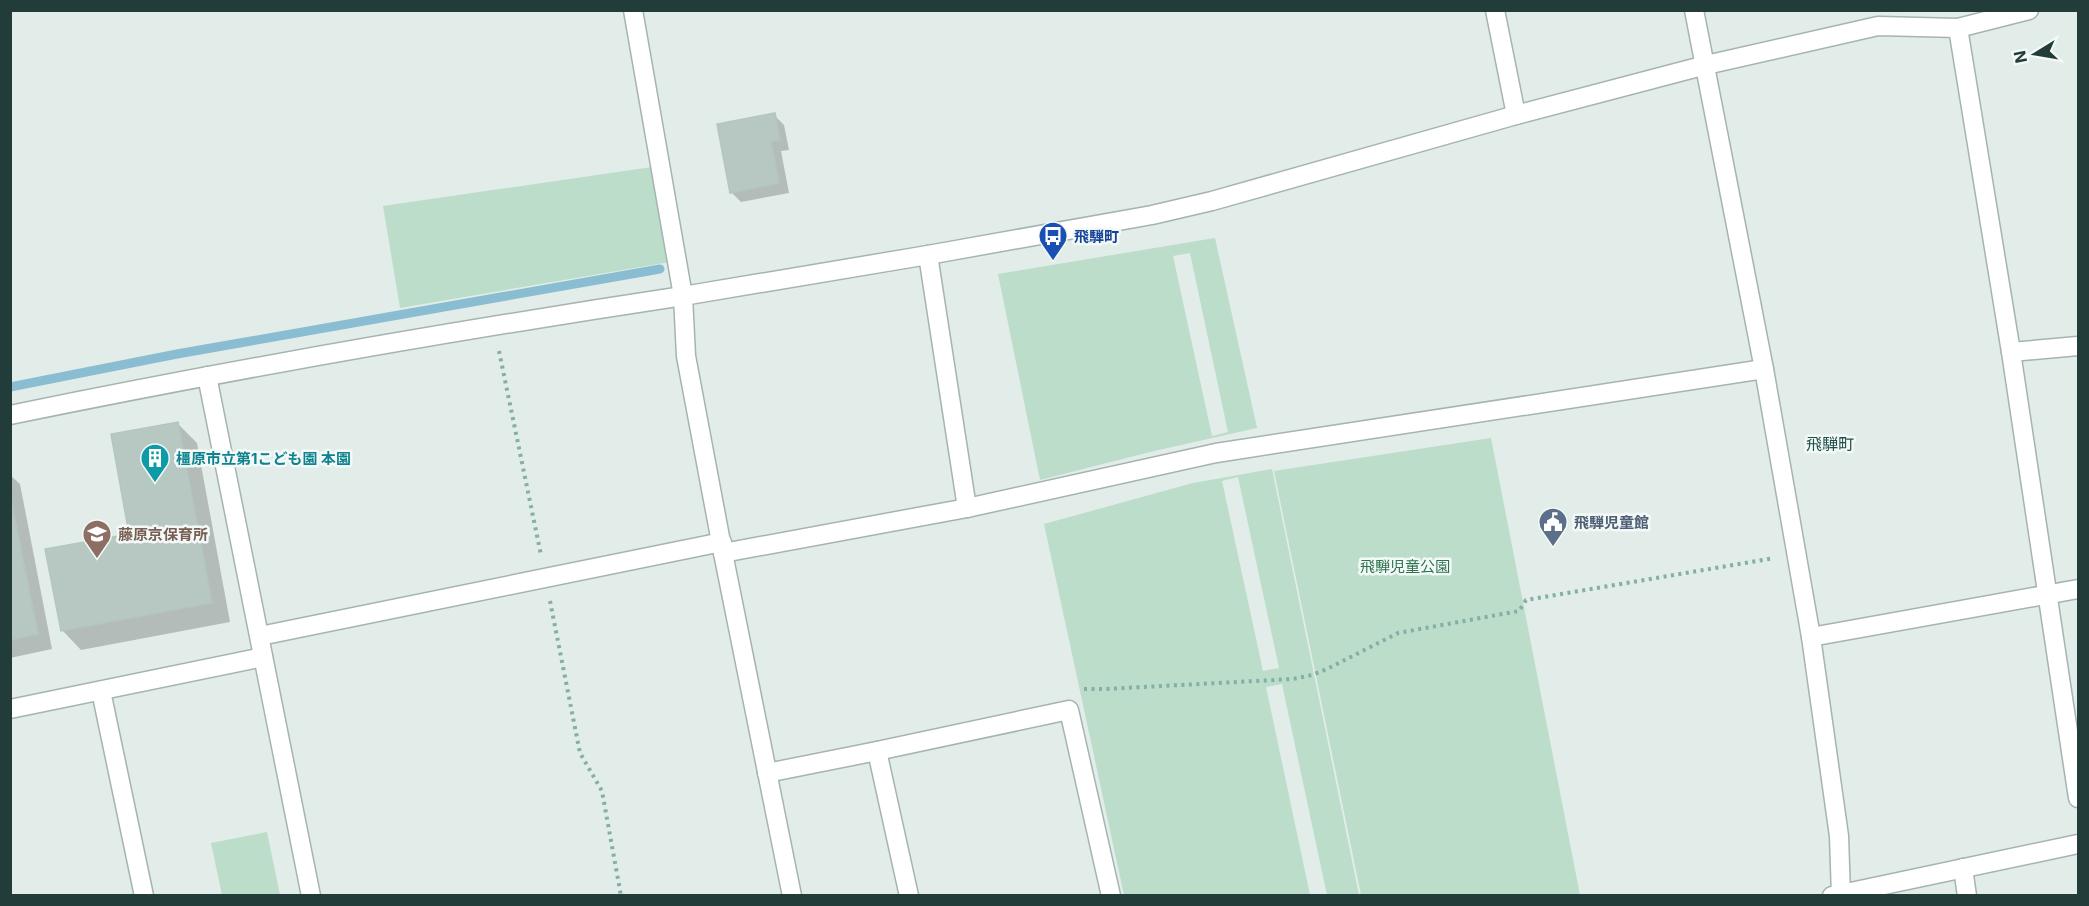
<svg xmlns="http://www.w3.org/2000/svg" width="2089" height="906" font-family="Inter,'Noto Sans JP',sans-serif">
<rect width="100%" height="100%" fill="#e2ece9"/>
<g fill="#bbddc9" fill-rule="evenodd">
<polygon points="652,167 670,262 400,308 383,206"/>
<path d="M1215 238 1257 428 1154 451 1040 480 998 274ZM1190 253 1228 432 1212 436 1173 256Z"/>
<polygon points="1491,438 1580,895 1361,895 1274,471"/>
<path d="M1272 469 1359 895H1327L1282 684 1266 687 1310 895H1124L1044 524 1193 483ZM1238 477 1279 668 1263 671 1222 481Z"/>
<polygon points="267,832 280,895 222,895 211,843"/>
</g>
<g fill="#0003">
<polygon points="774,115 784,125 789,150 781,151 789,193 741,202 731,192"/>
<polygon points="177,423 197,443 230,622 81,650 62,630 131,535"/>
<polygon points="10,475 20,484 52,649 10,658"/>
</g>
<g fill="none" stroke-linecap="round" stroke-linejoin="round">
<polyline stroke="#8abdd1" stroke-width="9" points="10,387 177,354 660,269"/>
</g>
<g fill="#b7c7c2" stroke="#b4c6c1" stroke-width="1.5">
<polygon points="775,113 780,140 771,141 779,183 730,193 717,124"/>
<polygon points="178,422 212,603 61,631 45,549 129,534 111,434"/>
<polygon points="10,495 38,634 10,640"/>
</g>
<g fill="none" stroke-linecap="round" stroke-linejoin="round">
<g stroke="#a5b4b1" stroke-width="21">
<g id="minor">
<polyline points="1495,10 1516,115"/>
<polyline points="1958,28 2011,352 2078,798"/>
<polyline points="1706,65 1878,26 1958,28 2029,10"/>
<polyline points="928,255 967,508"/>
<polyline points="2011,352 2078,346"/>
<polyline points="207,376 311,896"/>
<path d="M10 415C234 369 458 330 683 296L633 10"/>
<polyline points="723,553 967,508 1216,453 1764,369"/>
<polyline points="260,636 722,542"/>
<polyline points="1811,637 2078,589"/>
<polyline points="101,691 144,896"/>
<polyline points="10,709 263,657"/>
<polyline points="877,751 909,896"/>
<polyline points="767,773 877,751 1069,710 1111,896"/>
<polyline points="1963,868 1967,896"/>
<polyline points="1832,896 2078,844"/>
</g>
</g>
<g stroke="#a5b4b1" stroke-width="21">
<g id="tertiary">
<polyline points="1694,10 1764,369 1811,637 1839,836 1841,896"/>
<polyline points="792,896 723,553 686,356 683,296 928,255 1152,215 1212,201 1516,115 1706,65"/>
</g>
</g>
<g stroke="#83afa7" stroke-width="4" stroke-dasharray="3 4.5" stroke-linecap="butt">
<polyline points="499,351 541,555"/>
<polyline points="550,601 580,753 602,791 621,896"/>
<polyline points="1084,689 1106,689 1293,679 1312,675 1327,669 1398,633 1519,611 1526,600 1774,558"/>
</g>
<use href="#minor" stroke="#fff" stroke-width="18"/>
<use href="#tertiary" stroke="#fff" stroke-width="18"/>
</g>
<defs>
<g id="bus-pin" transform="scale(1.5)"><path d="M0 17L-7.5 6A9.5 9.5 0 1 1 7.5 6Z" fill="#1a4fb4" stroke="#f3f9f6"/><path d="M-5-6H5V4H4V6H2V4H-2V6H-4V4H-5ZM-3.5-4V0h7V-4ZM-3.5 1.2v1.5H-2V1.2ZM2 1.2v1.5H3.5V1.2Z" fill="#fff"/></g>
<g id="building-pin" transform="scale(1.5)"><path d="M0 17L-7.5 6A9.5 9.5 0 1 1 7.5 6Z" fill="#0f9aa8" stroke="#f3f9f6"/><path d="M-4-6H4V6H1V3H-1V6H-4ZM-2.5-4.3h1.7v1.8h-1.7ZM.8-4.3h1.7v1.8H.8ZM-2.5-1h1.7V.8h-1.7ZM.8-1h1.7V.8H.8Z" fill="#fff"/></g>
<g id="civic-pin" transform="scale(1.5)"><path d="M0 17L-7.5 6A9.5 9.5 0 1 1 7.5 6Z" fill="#5c6f8a" stroke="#f3f9f6"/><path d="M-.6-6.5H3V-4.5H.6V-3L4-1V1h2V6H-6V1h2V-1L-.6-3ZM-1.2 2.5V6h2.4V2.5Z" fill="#fff"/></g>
<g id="school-pin" transform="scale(1.5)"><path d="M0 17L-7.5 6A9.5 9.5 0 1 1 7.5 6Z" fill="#8d6e63" stroke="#f3f9f6"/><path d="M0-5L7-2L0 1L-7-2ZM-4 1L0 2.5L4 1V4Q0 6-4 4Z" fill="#fff"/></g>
</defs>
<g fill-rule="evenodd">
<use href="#bus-pin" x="1053" y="236"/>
<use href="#building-pin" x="155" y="458"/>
<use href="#civic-pin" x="1553" y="522"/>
<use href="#school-pin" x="97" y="534"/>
</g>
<g text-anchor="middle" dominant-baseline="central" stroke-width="5" stroke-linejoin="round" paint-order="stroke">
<g font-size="15" font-weight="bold" fill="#164399" stroke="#f3f9f6" text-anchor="start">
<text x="1074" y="236">飛騨町</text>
</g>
<g font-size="15" font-weight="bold" fill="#0d838f" stroke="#f3f9f6" text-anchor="start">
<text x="176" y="458">橿原市立第1こども園 本園</text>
</g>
<g font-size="15" font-weight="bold" fill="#4e5e75" stroke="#f3f9f6" text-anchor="start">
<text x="1574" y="522">飛騨児童館</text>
</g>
<g font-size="15" font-weight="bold" fill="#785e54" stroke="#f3f9f6" text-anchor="start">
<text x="118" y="534">藤原京保育所</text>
</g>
<g font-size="15" fill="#2d7351" stroke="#f3f9f6">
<text x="1405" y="566">飛騨児童公園</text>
</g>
<g font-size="16" fill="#1e4f49" stroke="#f3f9f6">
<text x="1830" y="444">飛騨町</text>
</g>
</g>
<rect width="2089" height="906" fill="none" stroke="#223d39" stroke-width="24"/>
<g transform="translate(2035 54) rotate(259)" stroke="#f3f9f6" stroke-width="4.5" paint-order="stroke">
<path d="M0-4.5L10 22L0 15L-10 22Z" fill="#223d39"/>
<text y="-9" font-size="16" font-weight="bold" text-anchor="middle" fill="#223d39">N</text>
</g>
</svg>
